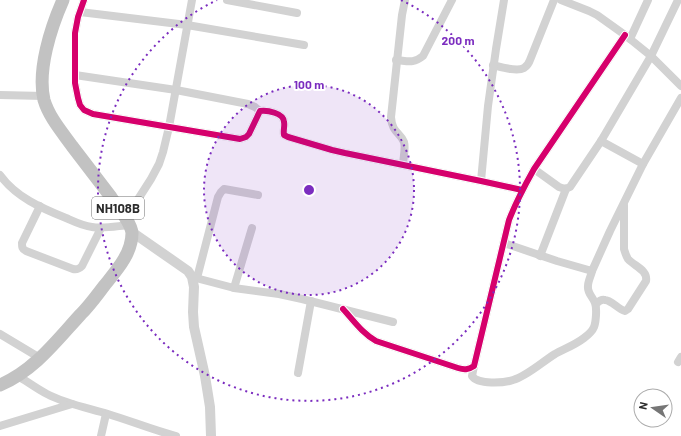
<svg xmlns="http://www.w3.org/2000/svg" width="681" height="436" font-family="Barlow,sans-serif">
<rect width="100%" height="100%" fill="#fff"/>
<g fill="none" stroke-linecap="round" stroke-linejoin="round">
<g stroke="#d2d2d2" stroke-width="8">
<path d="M84 0 78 17 75 33V83L78 98 80 105 84 110 93 114 240 139 246 137 249 134 260 111C267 110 284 113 284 122 285 126 283 130 284 135L288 137 332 150 345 153 481 181 522 190"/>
<polyline points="227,0 297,13"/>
<polyline points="561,0 589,11 597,15 625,35 651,56 681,86"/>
<polyline points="80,12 187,25 304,45"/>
<polyline points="630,39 648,0"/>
<path d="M396 60C408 61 413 64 423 56L452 0"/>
<path d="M493 65C501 67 517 72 524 68 527 66 529 63 530 60L554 0"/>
<polyline points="75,75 176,90 248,104 255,107 260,111"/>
<polyline points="0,95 44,96"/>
<polyline points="601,141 643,164"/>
<path d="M403 165C403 158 406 149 404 142 400 132 392 133 391 117L402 15 405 0"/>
<path d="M534 169 559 187C564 189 566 189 570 187L601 141 651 56 678 0"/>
<path d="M0 175C16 197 41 208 66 218 75 222 83 226 92 227 104 229 117 226 129 225"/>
<polyline points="481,181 488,106 496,49 504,0"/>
<path d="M40 206 22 243C22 247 22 249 26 251L73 269C77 270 79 269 82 266L101 228"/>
<polyline points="126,218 151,179 159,164 163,152 169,127 192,0"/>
<polyline points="504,243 557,261 592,271 610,231 643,164 681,98"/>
<polyline points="540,256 566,189"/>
<polyline points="192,277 234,288 279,294 302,299 393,322"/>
<polyline points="197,278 218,197 221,192 224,189 258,195"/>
<polyline points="234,288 252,228"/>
<path d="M596 304C598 302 602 299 605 300 611 300 618 309 625 311L628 309 646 281C648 270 634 266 628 259 626 256 625 252 624 249V205"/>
<path d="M343 309C354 321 362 333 376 341L458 368C464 370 468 370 474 366L509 220C516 202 525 185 534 169L625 35"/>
<polyline points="0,334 40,358"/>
<polyline points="678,362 681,357"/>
<path d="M474 366 472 376C478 385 504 383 513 380 527 376 542 362 555 354 564 349 575 345 584 338 588 335 592 332 594 327 596 322 597 308 595 303 593 297 587 293 588 286 588 281 591 276 592 271"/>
<polyline points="298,373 311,301"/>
<path d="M18 376C28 382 37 389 47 394 66 404 88 408 108 414 131 421 153 430 176 436"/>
<polyline points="0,426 72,404"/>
<polyline points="101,436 106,414"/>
</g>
<polyline stroke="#d2d2d2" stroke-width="10" points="132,232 188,271 192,277 194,287 193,312 194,327 205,376 210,407 211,436"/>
<path stroke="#c2c2c2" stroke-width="13" d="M0 385C34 371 57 340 81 314 90 305 97 295 104 286 116 271 132 254 132 233 131 222 117 206 111 197 98 180 85 163 72 146 62 132 49 117 44 100 37 70 51 27 63 0"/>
<g stroke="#fff" stroke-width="8">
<g id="cycleway">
<path d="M84 0 78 17 75 33V83L78 98 80 105 84 110 93 114 240 139 246 137 249 134 260 111C267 110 284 113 284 122 285 126 283 130 284 135L288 137 332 150 345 153 481 181 522 190"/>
<path d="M343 309C354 321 362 333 376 341L458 368C464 370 468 370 474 366L509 220C516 202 525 185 534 169L625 35"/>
</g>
</g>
<use href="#cycleway" stroke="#d6006c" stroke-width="6"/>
</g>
<circle cx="309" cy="190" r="105" fill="#7b2cbf" fill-opacity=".12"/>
<g fill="none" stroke="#7b2cbf" stroke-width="2" stroke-dasharray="2 4">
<circle cx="309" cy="190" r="105"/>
<path d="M401 0A211 211 0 1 1 217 0"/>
</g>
<g text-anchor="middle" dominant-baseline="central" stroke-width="4" stroke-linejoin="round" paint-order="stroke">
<rect fill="#fff" stroke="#6c6c6c" stroke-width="1" x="92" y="197" width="52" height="22" rx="3"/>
<g font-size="13" font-weight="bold" fill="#2d2d2d">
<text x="118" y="208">NH108B</text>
</g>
</g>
<circle cx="309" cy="190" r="6" fill="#7b2cbf" stroke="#fff" stroke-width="2"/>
<g font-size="12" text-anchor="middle" font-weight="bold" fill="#7b2cbf" stroke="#fff" stroke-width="4" stroke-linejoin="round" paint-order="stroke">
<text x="458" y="45">200 m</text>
<text x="309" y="89">100 m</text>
</g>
<g transform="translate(653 408) rotate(283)"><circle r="19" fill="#ffffff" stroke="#ababab"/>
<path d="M0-3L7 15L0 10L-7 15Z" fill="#767676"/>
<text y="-6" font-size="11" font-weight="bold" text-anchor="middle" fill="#2d2d2d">N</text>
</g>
</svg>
